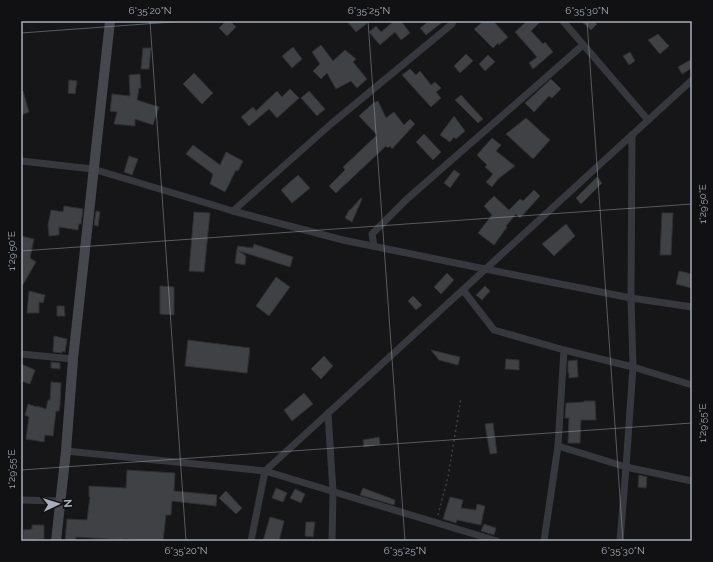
<svg xmlns="http://www.w3.org/2000/svg" width="713" height="562" font-family="Raleway,sans-serif">
<rect width="100%" height="100%" fill="#161618"/>
<g fill="#404145" stroke="#303034">
<polygon points="226,21 230,21 236,27 227,36 219,28"/>
<polygon points="347,21 370,21 356,32"/>
<polygon points="394,21 401,21 410,33 401,40 395,32 380,45 369,32 376,26 381,32"/>
<polygon points="429,21 444,21 426,35 420,28"/>
<polygon points="484,21 493,21 508,37 499,45 498,43 493,48 474,29"/>
<polygon points="527,21 541,21 531,31 543,44 545,42 553,52 533,69 529,63 537,57 515,32"/>
<polygon points="581,21 593,21 597,24 591,30"/>
<polygon points="658,34 669,46 660,54 648,40"/>
<polygon points="321,45 333,61 345,50 356,59 353,62 367,79 357,88 351,81 336,89 327,73 321,79 313,71 320,64 312,52"/>
<polygon points="293,47 302,59 292,68 282,56"/>
<polygon points="143,48 151,48 149,69 141,69"/>
<polygon points="630,52 635,61 629,65 623,56"/>
<polygon points="466,54 473,61 460,73 454,66"/>
<polygon points="488,55 495,62 485,71 479,64"/>
<polygon points="692,59 692,68 682,74 678,67"/>
<polygon points="410,69 416,75 420,71 431,85 435,82 441,88 436,92 441,98 431,107 402,75"/>
<polygon points="194,73 213,93 202,104 183,84"/>
<polygon points="140,74 141,88 139,88 137,100 159,107 153,125 135,119 135,126 114,124 117,112 110,111 112,94 130,96 129,75"/>
<polygon points="551,79 561,89 552,98 549,96 534,112 525,103"/>
<polygon points="69,80 77,81 75,94 68,93"/>
<polygon points="290,89 299,98 277,118 269,109 249,126 241,117 253,107 256,111 277,91 282,97"/>
<polygon points="23,91 29,112 21,115 21,92"/>
<polygon points="309,91 325,109 317,116 301,98"/>
<polygon points="461,95 483,119 478,123 455,100"/>
<polygon points="378,101 386,118 394,112 404,125 410,119 415,124 392,149 390,146 388,148 386,146 336,193 329,186 345,170 343,167 377,135 359,116 373,103"/>
<polygon points="454,116 465,131 456,139 454,137 450,142 440,135"/>
<polygon points="526,118 550,140 533,159 506,134"/>
<polygon points="424,134 441,152 433,160 416,142"/>
<polygon points="492,138 501,145 496,151 515,166 498,179 492,187 486,182 493,174 485,167 487,165 477,155"/>
<polygon points="193,145 220,165 226,152 243,161 238,171 236,170 225,192 210,184 213,174 186,154"/>
<polygon points="129,156 138,159 132,175 124,172"/>
<polygon points="454,170 460,174 450,188 444,183"/>
<polygon points="298,175 310,188 292,203 281,190"/>
<polygon points="597,177 602,183 581,204 576,198"/>
<polygon points="534,190 540,196 520,218 516,214 506,226 507,227 494,245 478,233 492,215 484,206 494,196 509,210 520,199 523,201"/>
<polygon points="361,198 362,199 352,222 345,218 349,210 350,210"/>
<polygon points="64,206 83,209 81,224 79,224 78,230 59,227 59,235 49,236 48,225 51,210 63,212"/>
<polygon points="96,211 100,212 98,226 94,225"/>
<polygon points="194,212 210,213 204,272 189,271"/>
<polygon points="662,213 673,213 671,255 660,255"/>
<polygon points="566,224 575,236 554,256 542,244"/>
<polygon points="21,236 34,239 30,258 36,262 21,288"/>
<polygon points="254,244 293,257 290,267 239,251 246,256 245,265 235,263 237,249 238,246 253,248"/>
<polygon points="679,271 692,274 692,288 676,284"/>
<polygon points="447,273 454,280 441,294 434,287"/>
<polygon points="276,277 290,287 269,316 256,306"/>
<polygon points="160,286 174,287 174,315 160,314"/>
<polygon points="485,286 490,291 482,300 476,295"/>
<polygon points="29,291 45,295 43,303 39,302 39,313 27,313"/>
<polygon points="413,296 422,305 416,310 408,301"/>
<polygon points="57,306 64,306 65,316 57,316"/>
<polygon points="54,336 67,339 65,352 62,351 62,353 53,352"/>
<polygon points="188,340 250,348 247,373 185,366"/>
<polygon points="431,350 460,357 458,365 439,360"/>
<polygon points="324,356 333,366 321,379 311,369"/>
<polygon points="506,359 519,360 519,370 505,369"/>
<polygon points="577,360 578,377 569,378 569,373 568,373 568,361"/>
<polygon points="51,362 60,363 60,369 51,368"/>
<polygon points="21,364 35,370 30,384 21,381"/>
<polygon points="51,382 61,383 60,405 59,411 56,411 53,436 45,435 44,442 26,439 29,417 25,415 28,404 37,407 37,406 46,409 48,400 50,400"/>
<polygon points="304,393 313,404 292,421 284,410"/>
<polygon points="584,401 595,401 596,420 581,420 580,443 568,443 569,418 565,418 566,403 584,402"/>
<polygon points="493,423 497,453 490,454 485,424"/>
<polygon points="379,437 380,444 364,447 363,440"/>
<polygon points="127,470 175,473 174,491 217,495 216,506 172,501 171,515 166,515 163,541 145,541 124,539 124,540 76,537 76,541 65,541 67,519 87,520 90,497 89,497 89,486 126,488"/>
<polygon points="639,475 647,477 646,488 638,487"/>
<polygon points="276,488 287,493 283,502 272,498"/>
<polygon points="363,488 395,500 394,505 360,495"/>
<polygon points="295,489 305,494 301,503 290,498"/>
<polygon points="226,491 242,508 236,514 219,498"/>
<polygon points="450,497 463,500 461,508 476,510 477,504 485,506 481,525 457,520 456,523 443,519"/>
<polygon points="270,517 284,521 279,541 263,541"/>
<polygon points="306,522 315,522 313,537 305,536"/>
<polygon points="484,524 496,528 494,535 481,531"/>
<polygon points="32,525 44,525 44,539 23,540 23,530 32,529"/>
</g>
<g fill="none" stroke-linecap="round" stroke-linejoin="round">
<polyline stroke="#3d3f44" stroke-width="1.5" stroke-dasharray="2 3" stroke-linecap="butt" points="438,515 448,477 461,398"/>
<g stroke="#37383d" stroke-width="7">
<polyline points="563,21 648,120"/>
<polyline points="21,161 93,169 233,211 343,240 485,269 631,298 692,307"/>
<polyline points="233,211 331,124 452,24 453,21"/>
<polyline points="374,246 372,234 407,199 583,45"/>
<polyline points="463,290 494,330 564,350 633,367 692,385"/>
<polyline points="21,354 73,359"/>
<polyline points="328,413 333,492 332,541"/>
<polyline points="558,446 626,467 692,481"/>
<polyline points="66,451 265,471 692,80"/>
<polyline points="21,500 60,501"/>
<polyline points="251,541 265,471 497,541"/>
<polyline points="544,541 558,446 564,350"/>
<polyline points="620,541 626,467 633,367 631,298 632,135"/>
</g>
<polyline stroke="#45474d" stroke-width="10" points="56,541 66,451 73,359 110,21"/>
</g>
<path fill="none" stroke="#a8adb8" stroke-width="1" stroke-opacity="0.45" d="M150 21 186 541M368 21 405 541M587 21 623 541M21 33 186 21M21 251 692 204M21 470 692 423"/>
<rect width="713" height="562" fill="none" stroke="#111113" stroke-width="44"/>
<g transform="translate(58 504) rotate(86)" stroke="#111113" stroke-width="3" paint-order="stroke">
<path d="M0-3L7 15L0 10L-7 15Z" fill="#a8adb8"/>
<text y="-6" font-size="11" font-weight="bold" text-anchor="middle" fill="#a8adb8">N</text>
</g>
<rect x="22" y="22" width="669" height="518" fill="none" stroke="#a8adb8" stroke-width="1.5"/>
<g font-size="10" text-anchor="middle" fill="#a8adb8">
<text x="150" y="14">6°35'20"N</text>
<text x="369" y="14">6°35'25"N</text>
<text x="587" y="14">6°35'30"N</text>
<text transform="translate(702 204) rotate(-90)" y="4">1°29'50"E</text>
<text transform="translate(11 251) rotate(-90)" y="4">1°29'50"E</text>
<text transform="translate(702 423) rotate(-90)" y="4">1°29'55"E</text>
<text transform="translate(11 469) rotate(-90)" y="4">1°29'55"E</text>
<text x="186" y="554">6°35'20"N</text>
<text x="405" y="554">6°35'25"N</text>
<text x="623" y="554">6°35'30"N</text>
</g>
</svg>
